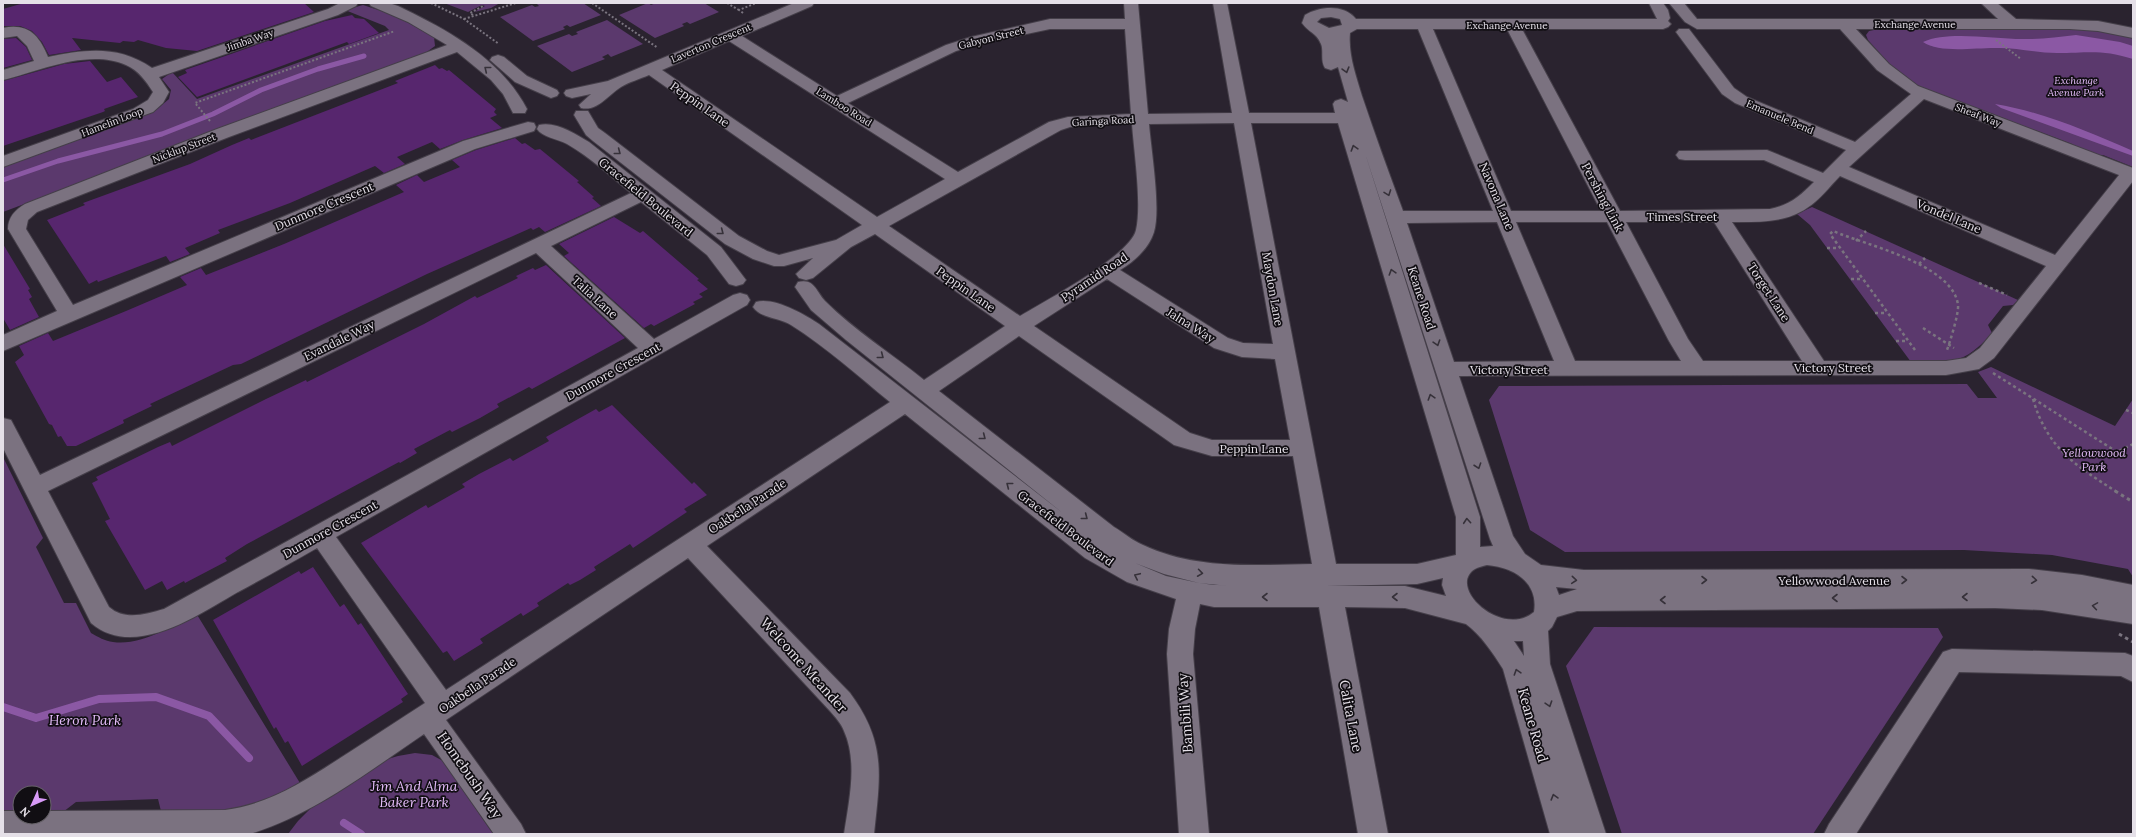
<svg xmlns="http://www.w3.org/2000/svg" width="2136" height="837" font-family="Lora,serif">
<rect width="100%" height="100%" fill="#2a232f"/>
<g fill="#5b396d">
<polygon points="444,3 500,3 491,8 474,12 485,6 482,5 468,12"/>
<polygon points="539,3 583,3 601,15 570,27 567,25 563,27 565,29 533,41 500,17 532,5 535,7 539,6 537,4"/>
<polygon points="648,3 651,5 656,3 704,3 719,12 690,24 687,22 682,24 684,26 655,38 619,15"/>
<polygon points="363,5 394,15 434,37 435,46 424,54 3,212 3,166 156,110 169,99 171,90 162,79 172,72 197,99 389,30 385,26 345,10"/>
<polygon points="607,20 643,44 611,57 608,54 602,57 605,59 572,72 537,46 569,34 572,36 578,34 576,32"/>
<polygon points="2062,28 2091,29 2133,37 2133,167 2103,155 2093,155 2079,149 2072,144 2035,130 2025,129 2013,125 2006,119 1969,105 1961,105 1919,88 1897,73 1868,40 1866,35 1869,31 1879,29"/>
<path d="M1812 207 2018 300 2013 305 2003 306 1988 325 1992 333C1963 366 1952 361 1911 362L1810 225 1797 214Z"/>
<polygon points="1991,367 2115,426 2133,399 2133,577 2128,569 2052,555 1964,550 1565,552 1530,530 1489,400 1499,386 1967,384 1978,398 1997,398 1978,372"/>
<path d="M3 457 43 538 36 547 64 603H76L91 633C98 637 105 641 113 642 142 646 172 626 196 613L303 788 247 810 161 811 158 799 76 802 63 812H44V793H20V813H3Z"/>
<polygon points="1594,627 1938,628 1943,637 1813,834 1622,834 1566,666"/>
<polygon points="415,753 432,755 443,761 493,834 288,834 298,821 311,808 381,761 398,756"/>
</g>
<g fill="#8b58a4">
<path d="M2076 35 2120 42 2133 46V59C2102 49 2088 53 2057 53 2038 53 2018 48 1999 48 1978 47 1940 54 1923 42 1949 30 1998 40 2027 39 2043 39 2060 37 2076 35Z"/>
<path d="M1995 104C2044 112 2088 132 2133 151V156L2001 108Z"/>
</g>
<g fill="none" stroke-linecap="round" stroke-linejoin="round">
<polyline stroke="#8b58a4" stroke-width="5" points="3,180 58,161 162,134 213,114 261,90 318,69 364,56"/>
<g stroke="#8b58a4" stroke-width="8">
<polyline points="3,707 36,718 99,699 156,697 209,716 249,758"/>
<polyline points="344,823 361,834"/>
</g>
</g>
<g fill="#57266e">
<polygon points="24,3 304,3 314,12 197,51 166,48 138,40 134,42 123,41 120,43 72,38 81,50 49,55 42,42 32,31 20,26 3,26 3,9"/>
<polygon points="352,15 355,18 364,19 379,33 349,44 347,42 197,97 178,77 187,73 185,70 325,21"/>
<polygon points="16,38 26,47 32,60 3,68 3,39"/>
<polygon points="90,61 107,82 121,77 138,97 104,109 105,111 103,112 3,146 3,81 64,64"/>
<polygon points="435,65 439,69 442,68 447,71 449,70 496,109 494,112 497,115 490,118 502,128 463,140 440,149 432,142 397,157 405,164 384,173 375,166 290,203 218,230 220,233 185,248 190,254 170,262 166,256 98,282 97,280 89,284 47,220 85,205 83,203 190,164 232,145 249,138 251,140 398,83 395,81"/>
<polygon points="515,138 522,144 525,143 535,150 540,149 579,181 577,182 594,197 592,198 601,206 545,232 539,227 533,230 531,228 427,274 241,364 233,365 150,404 152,406 123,420 124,423 76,446 67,446 61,436 58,437 52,425 49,424 15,362 24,355 19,346 48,333 53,341 126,311 187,285 180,277 201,268 206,275 284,244 404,192 396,185 417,175 424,182 460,167 452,160 476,150"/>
<polygon points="614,217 640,233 643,231 699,279 697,280 708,289 699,294 703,297 693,302 695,304 654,326 651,324 644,328 564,256 569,253 559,244"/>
<polygon points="3,244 30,289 28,290 32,297 29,299 39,317 10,330 3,318"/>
<polygon points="546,265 625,338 532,389 529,387 497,404 499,407 480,418 452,432 450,430 414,449 417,453 400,463 399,462 247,544 225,558 227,561 185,583 184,581 167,590 162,581 145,590 105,521 110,519 92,483 98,480 96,477 158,447 170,442 172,446 266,399 306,380 307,382 424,324 475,296 477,298 518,278 516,276 533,268 535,270"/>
<polygon points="612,405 692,484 694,482 707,495 684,509 687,512 633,548 630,544 594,567 596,570 580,580 570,585 568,583 537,603 539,606 523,616 521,613 480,639 483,643 454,661 447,651 443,653 361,543 426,505 428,508 465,487 462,484 479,474 510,458 513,461 549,441 546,437 596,409 599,412"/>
<polygon points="313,567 340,607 344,604 358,625 361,623 408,694 401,699 403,702 302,766 288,741 285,743 276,727 274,729 213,620 299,571 301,574"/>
</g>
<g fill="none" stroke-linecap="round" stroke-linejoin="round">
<g stroke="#453f49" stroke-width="2">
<g id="minor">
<path d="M340 3H358L356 6 338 15 159 77 169 92 163 103 153 112 3 167V156L133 109 148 100 153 92C146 81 138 70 126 65 89 48 39 71 3 80V70L34 61 27 46 17 36 3 38V28C28 23 39 35 48 57 86 49 119 45 152 68L328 9Z"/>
<path d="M369 3H389L398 6C448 30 501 59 527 109L525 113H513L503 94 491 80 457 52 229 137 37 212 28 220 26 229 73 305 463 141 528 122 534 123 536 127 534 131 475 149 3 351V335L57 311 8 229C8 217 15 210 25 204L217 129 447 45 408 22 371 6Z"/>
<path d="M794 3H814L812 6 742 36 837 96 946 45 971 37 1050 19H1125L1124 3H1138L1148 114 1232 113 1213 3H1227L1249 113H1335L1333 104 1335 101 1341 99 1348 102 1338 67 1331 70 1325 68C1320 61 1324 51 1321 44 1316 32 1309 33 1302 23L1305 15C1320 6 1344 4 1356 19H1657L1649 3H1663L1668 10 1670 18 1668 21 1671 24 1668 27 1663 29H1522L1620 211 1770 209C1790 205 1800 196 1814 182L1764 160H1685L1679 159 1676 155 1679 151 1767 150 1823 173 1846 150 1735 103 1722 94 1676 32 1679 29H1689L1734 88 1747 97 1855 142 1911 94 1877 70 1840 29H1697L1685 22 1669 3H1684L1697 19H1998L1981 3H1997L2016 19 2098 21 2133 28V38L2098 31 2070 29H1856L1889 64 1918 86 2133 168V181L1994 358 1979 369 1946 375 1459 376 1513 536 1525 554 1541 565 1584 570 2029 569 2082 575 2133 585V624L2042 610 1995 608 1577 611 1557 617 1552 627 1548 631 1550 664 1606 834H1550L1503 669C1493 653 1481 635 1466 624L1405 608 1345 607 1388 834H1358L1319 607H1214L1200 604 1195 629 1193 654 1209 834H1179L1167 654 1169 629 1176 599 1127 582 1085 558 905 414 707 546 850 693C887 743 880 776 874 834H844C849 801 858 762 844 731 841 723 835 717 830 711L688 558 446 720 521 824 526 834H494L424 734C369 771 316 813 253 833L3 834V811H20V817H44V811L225 810C272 804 309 778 348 753 374 736 399 720 425 703L317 548C291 563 264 578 238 592 198 615 134 660 91 623L3 448V418L11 420 40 475 631 193C610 176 590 157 567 144 558 139 542 137 537 129L539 125C556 121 575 134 589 142L721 247 746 280 743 284 736 286 729 284 707 255 641 202 551 246 654 339 733 295 740 293 747 295 750 300 747 305 336 537 446 690 890 402C858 376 826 347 791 325 780 318 760 318 753 307L756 302C774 297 804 314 819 324L1064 514 846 340 811 310 795 287 798 282C814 278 816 291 825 301 854 330 892 354 924 380L1005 326 875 234 851 247 813 278 806 280 799 278 796 274 813 258 784 266H774L753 259 725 244 593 141 586 135 574 115 576 111H588L598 128 605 133 739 236 767 251 779 255 836 240 862 225 649 75C640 79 629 82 621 87 608 95 597 112 581 108L579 105 591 94 572 98 566 96 564 93 566 90 608 81ZM1331 17 1340 19 1342 25 1329 28 1317 22 1321 18ZM1050 29H1125L1131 114 1068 117 1049 122 958 172 848 103 956 51 980 44ZM1357 29H1418L1493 211H1403C1389 173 1375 135 1362 96 1356 76 1348 54 1350 33ZM1433 29H1507L1601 211H1511ZM729 41 945 179 877 217 662 70ZM1924 99 2119 175 2055 255 1849 167ZM1234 123 1273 344 1243 343 1228 338 1120 270C1135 261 1149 248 1154 232 1161 209 1151 149 1149 124ZM1251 123H1338L1456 517V555L1417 564H1336ZM1106 124H1132C1134 152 1142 204 1136 230 1130 256 1045 301 1020 316L889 226 1061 130 1070 127ZM1365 153 1490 539 1493 546 1480 547V517ZM1840 176 2046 266 1980 348 1966 358 1946 361H1824L1732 222C1757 222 1786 223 1807 208 1820 200 1830 186 1840 176ZM1497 222 1554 361 1454 362 1407 223ZM1516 222H1607L1669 341 1681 361H1575ZM1626 222H1714L1802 361H1703L1688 339ZM536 253 638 348 164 609C146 614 125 621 109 607L48 491ZM1107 279 1214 348 1242 357 1275 359 1290 440H1212L1190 433 1034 326ZM1019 336 1174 445 1212 456H1293L1312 564C1254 565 1196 570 1143 545 1133 541 1124 533 1114 527L939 391ZM1135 563 1164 574 1199 583 1166 576ZM1487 565C1513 567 1539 582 1534 612 1502 639 1446 587 1475 569 1478 567 1483 566 1487 565ZM1443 578 1442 585 1446 596 1405 586H1326L1417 584ZM1199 583 1219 585 1326 586 1214 585ZM1556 587 1577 589 1559 595ZM1514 641H1523L1524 656Z"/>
<polygon points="498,55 504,57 527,76 557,90 559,93 557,96 551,98 515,82 490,60 492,57"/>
<polygon points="1952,649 2125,653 2133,656 2133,682 2121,676 1959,672 1856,834 1824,834 1829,824 1943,652"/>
</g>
</g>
<g stroke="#7a747f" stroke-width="2" stroke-dasharray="2 2" stroke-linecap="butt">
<polyline points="431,3 464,19 499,44"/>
<polyline points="592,3 658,48"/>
<polyline points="727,3 739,10"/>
<polyline points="743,13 739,10 756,3"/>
<polyline points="473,15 470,13 483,6"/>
<polyline points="464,19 516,3"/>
<polyline points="1996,40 2021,59"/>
<polyline points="210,121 195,103 395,31"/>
</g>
<g stroke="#7a747f" stroke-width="2.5" stroke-dasharray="3 3" stroke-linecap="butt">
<polyline points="1856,241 1866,231"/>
<polyline points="1827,248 1839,248"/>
<polyline points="1919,264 1925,258"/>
<polyline points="1851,279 1862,279"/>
<polyline points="1979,283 2007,295"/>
<polyline points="1875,313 1887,313"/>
<polyline points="1923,328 1954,348"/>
<polyline points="1896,341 1908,341"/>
<path d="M1915 350 1830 234 1833 231C1865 245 1953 264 1958 305 1959 313 1950 342 1947 350"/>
<polyline points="1993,373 2117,452 2133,444"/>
<path d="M2033 399C2047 448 2076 466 2117 492"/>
<polyline points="2126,410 2133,413"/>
</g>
<g stroke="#7a747f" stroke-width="3" stroke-dasharray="3.5 3.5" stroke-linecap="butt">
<polyline points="2115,491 2133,502"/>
<polyline points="2119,634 2133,642"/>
</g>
<use href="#minor" fill="#7b7280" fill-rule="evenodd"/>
</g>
<defs><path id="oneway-chevron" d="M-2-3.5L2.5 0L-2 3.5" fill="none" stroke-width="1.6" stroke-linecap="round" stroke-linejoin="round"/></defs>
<g stroke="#363139">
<use href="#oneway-chevron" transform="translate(487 69) rotate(-141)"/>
<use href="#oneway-chevron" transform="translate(1346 70) rotate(74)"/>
<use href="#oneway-chevron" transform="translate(1354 148) rotate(-107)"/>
<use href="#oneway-chevron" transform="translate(618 152) rotate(38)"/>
<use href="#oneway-chevron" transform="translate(1388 193) rotate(70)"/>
<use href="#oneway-chevron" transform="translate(721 232) rotate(38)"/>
<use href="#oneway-chevron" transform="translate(1392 272) rotate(-107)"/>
<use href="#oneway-chevron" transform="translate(1437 343) rotate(72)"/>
<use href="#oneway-chevron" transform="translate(881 356) rotate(38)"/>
<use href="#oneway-chevron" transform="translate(1431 397) rotate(-107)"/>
<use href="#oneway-chevron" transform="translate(983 437) rotate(38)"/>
<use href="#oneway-chevron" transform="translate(1478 466) rotate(71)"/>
<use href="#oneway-chevron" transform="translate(1009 485) rotate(-142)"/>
<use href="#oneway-chevron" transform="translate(1085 517) rotate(38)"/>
<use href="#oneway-chevron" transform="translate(1467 521) rotate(-95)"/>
<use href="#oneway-chevron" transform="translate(1200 573) rotate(8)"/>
<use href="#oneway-chevron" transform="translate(1137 576) rotate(-155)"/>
<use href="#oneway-chevron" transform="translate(1574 580) rotate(5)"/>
<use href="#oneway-chevron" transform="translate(1704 580)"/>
<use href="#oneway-chevron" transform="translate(1904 580)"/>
<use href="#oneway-chevron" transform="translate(2034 580) rotate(6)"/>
<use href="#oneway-chevron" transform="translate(1265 597) rotate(-180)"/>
<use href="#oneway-chevron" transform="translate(1395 597) rotate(180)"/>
<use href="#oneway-chevron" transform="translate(1965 597) rotate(180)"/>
<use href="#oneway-chevron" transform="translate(1835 598) rotate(180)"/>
<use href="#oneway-chevron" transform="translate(1663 600) rotate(180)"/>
<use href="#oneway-chevron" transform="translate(2095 606) rotate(-171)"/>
<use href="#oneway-chevron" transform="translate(1517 672) rotate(-108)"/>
<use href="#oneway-chevron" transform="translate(1549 704) rotate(72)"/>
<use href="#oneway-chevron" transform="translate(1554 797) rotate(-106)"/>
</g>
<g text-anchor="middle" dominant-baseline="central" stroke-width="3.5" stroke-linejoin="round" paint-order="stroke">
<g font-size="10" fill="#e5e0e8" stroke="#110e13">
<text x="1915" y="24">Exchange Avenue</text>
<text x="1507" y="25">Exchange Avenue</text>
<text transform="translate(991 38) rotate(-14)">Gabyon Street</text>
<text transform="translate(250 40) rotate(-19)">Jimba Way</text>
<text transform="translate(711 43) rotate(-23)">Laverton Crescent</text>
<text transform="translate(844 107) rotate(32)">Lamboo Road</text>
<text transform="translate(1978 115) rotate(21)">Sheaf Way</text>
<text transform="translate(1780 117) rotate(23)">Emanuele Bend</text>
<text transform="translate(1103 121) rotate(-3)">Garinga Road</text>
<text transform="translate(112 122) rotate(-21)">Hamelin Loop</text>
<text transform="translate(184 148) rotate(-21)">Nicklup Street</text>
</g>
<g font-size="10" font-style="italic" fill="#e4bcf9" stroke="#110e13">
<text x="2076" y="80">Exchange<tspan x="2076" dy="12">Avenue Park</tspan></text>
</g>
<g font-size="12" fill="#e5e0e8" stroke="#110e13">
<text transform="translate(700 104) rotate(35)">Peppin Lane</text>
<text transform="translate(1497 196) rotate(67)">Navona Lane</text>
<text transform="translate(646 197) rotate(39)">Gracefield Boulevard</text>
<text transform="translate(1603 197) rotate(62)">Pershing Link</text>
<text transform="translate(324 206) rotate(-23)">Dunmore Crescent</text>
<text x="1682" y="216">Times Street</text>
<text transform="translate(1949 216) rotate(23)">Vondel Lane</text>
<text transform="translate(1094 277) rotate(-34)">Pyramid Road</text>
<text transform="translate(966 289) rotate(35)">Peppin Lane</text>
<text transform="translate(1273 289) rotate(80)">Maydon Lane</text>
<text transform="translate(1769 292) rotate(57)">Torget Lane</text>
<text transform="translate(595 297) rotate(42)">Talia Lane</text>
<text transform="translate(1422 298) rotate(72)">Keane Road</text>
<text transform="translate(1191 325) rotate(32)">Jalna Way</text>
<text transform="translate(339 340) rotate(-26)">Evandale Way</text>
<text x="1833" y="367">Victory Street</text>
<text x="1509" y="369">Victory Street</text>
<text transform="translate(613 371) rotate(-29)">Dunmore Crescent</text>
<text x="1254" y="448">Peppin Lane</text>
<text transform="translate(747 506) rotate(-33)">Oakbella Parade</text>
<text transform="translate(1066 528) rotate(37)">Gracefield Boulevard</text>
<text transform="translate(330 529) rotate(-29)">Dunmore Crescent</text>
<text x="1834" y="580">Yellowwood Avenue</text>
<text transform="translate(477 685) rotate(-34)">Oakbella Parade</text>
</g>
<g font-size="12" font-style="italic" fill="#e4bcf9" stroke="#110e13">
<text x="2094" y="452">Yellowwood<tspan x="2094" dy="14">Park</tspan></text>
</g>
<g font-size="14" fill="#e5e0e8" stroke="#110e13">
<text transform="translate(804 665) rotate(48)">Welcome Meander</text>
<text transform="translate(1185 713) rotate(-94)">Bambili Way</text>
<text transform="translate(1351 716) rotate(79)">Calita Lane</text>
<text transform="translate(1533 725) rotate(74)">Keane Road</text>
<text transform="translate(470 775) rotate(55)">Homebush Way</text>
</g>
<g font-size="14" font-style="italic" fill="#e4bcf9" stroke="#110e13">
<text x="85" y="720">Heron Park</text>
<text x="414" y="786">Jim And Alma<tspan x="414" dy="16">Baker Park</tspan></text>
</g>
</g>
<rect width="2136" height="837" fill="none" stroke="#e5e0e8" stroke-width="8"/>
<g transform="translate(32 805) rotate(225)"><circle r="19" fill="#110e13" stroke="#666268"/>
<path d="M0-3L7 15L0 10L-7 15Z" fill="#d89af8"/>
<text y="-6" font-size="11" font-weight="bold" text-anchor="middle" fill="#e5e0e8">N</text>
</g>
</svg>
